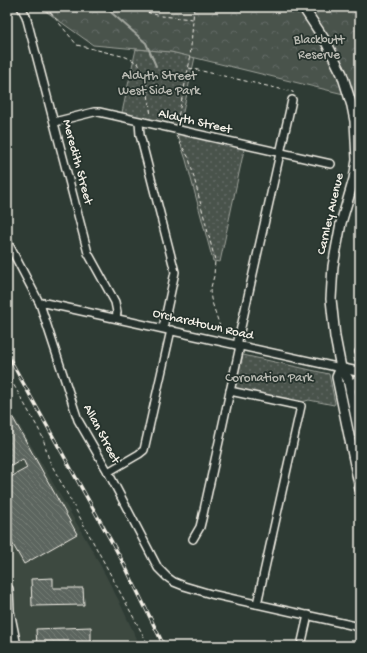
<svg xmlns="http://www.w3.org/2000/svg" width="367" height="653" font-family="'Gochi Hand',sans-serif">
<defs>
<pattern id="grass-dots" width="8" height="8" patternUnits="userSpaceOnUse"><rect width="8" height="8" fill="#48524c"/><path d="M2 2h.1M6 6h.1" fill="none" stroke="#636b66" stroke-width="1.8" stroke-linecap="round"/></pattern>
<pattern id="forest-crowns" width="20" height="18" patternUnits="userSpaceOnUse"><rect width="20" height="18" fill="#48524c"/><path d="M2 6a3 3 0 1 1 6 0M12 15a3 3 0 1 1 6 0" fill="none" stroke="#636b66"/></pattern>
<pattern id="building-back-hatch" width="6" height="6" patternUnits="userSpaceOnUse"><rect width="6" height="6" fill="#5c655e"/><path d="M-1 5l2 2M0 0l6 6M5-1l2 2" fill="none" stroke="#747c75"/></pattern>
</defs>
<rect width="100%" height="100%" fill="#2e3b34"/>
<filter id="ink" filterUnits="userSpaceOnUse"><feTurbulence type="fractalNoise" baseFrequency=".025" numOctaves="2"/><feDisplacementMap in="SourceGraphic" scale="8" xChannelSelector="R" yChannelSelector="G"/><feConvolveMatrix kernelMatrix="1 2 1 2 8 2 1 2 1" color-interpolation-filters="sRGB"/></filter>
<g filter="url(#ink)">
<polygon fill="#3c4841" points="7,404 95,555 119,601 140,646 7,646"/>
<g fill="url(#grass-dots)" stroke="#9ea29a">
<polygon points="136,49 171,52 195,57 179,130 245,145 220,262 213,261 186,160 176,130 121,117"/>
<polygon points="243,355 329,374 335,403 334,405 309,400 302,402 235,388"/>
</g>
<polygon fill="url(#forest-crowns)" stroke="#9ea29a" points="40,7 360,7 360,98 171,52 93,45"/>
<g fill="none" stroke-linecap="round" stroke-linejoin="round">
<polyline stroke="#a4a8a0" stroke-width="2" points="105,7 146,43 156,66"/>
</g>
<g fill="url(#building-back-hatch)" stroke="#f4f1e8">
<polygon points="7,407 77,534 24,564 7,534 7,479 27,468 23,459 13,465 7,464"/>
<polygon points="53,578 53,588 83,588 84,605 32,606 31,579"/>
<polygon points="91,627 91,646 37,646 36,629"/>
</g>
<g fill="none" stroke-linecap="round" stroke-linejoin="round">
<g stroke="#f4f1e8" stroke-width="10">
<g id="minor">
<polyline points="21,7 26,16 88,253 115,302 117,312 116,318"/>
<polyline points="54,122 94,112 99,112 331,164"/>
<polyline points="139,122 140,135 175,272 163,328"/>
<polyline points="7,241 40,304 78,420 108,472 158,568 167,577 174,582 184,586 211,594 360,627"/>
<polyline points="40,304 45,303 341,368"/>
<polyline points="237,345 292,100"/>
<polyline points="359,352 360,353"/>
<polyline points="230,391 301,406 257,604"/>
<polyline points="108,472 139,454 144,450 171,330"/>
<polyline points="193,539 200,527 202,519 240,346"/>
<polyline points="9,589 10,611 17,646"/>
<polyline points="301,646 308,615"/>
</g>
</g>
<g stroke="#f4f1e8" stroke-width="11">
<g id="tertiary">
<polyline points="341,368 360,372"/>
<polyline points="350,391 355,382 360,378"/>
</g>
</g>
<g stroke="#f4f1e8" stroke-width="12">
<g id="secondary">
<polyline points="303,7 326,42 342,74 352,106 355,121 357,160 354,179 341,223 333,266 331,299 335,337 341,368 348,379 360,437"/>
<polyline points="341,368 337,377 360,489"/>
</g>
</g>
<g stroke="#f4f1e8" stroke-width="1" stroke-dasharray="4 3" stroke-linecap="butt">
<polyline points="46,7 77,45 126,57 138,63 146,79 151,116"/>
<polyline points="143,7 146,12 161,16 193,19"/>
<polyline points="189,68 293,92 293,93"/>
<polyline points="177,122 190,60 194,7"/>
<polyline points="176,136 189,158 215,260 214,276 210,291 211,299 222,333"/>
<polyline points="356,346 357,344 360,344"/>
<polyline points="354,358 355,361 360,363"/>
<polyline points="7,373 38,428 43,438 49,460 149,646"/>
<polyline points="7,633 9,646"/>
</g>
<use href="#minor" stroke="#26332d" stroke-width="7"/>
<use href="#tertiary" stroke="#26332d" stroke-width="8"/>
<use href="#secondary" stroke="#26332d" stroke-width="9"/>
<g stroke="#f4f1e8" stroke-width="3.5">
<polyline id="rail" points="7,354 124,564 164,646"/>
</g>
<use href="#rail" stroke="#26332d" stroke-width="2" stroke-dasharray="6" stroke-linecap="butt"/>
</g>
</g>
<g text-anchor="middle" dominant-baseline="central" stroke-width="3.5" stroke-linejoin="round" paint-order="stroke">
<g font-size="13" fill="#b8b9b1" stroke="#26332d">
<text x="319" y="40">Blackbutt<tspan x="319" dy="15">Reserve</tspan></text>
<text x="159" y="76">Aldyth Street<tspan x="159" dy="15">West Side Park</tspan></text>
<text x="269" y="378">Coronation Park</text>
</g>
<g font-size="13" fill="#f4f1e8" stroke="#26332d">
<text transform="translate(195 122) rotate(13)">Aldyth Street</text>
<text transform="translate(77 162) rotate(75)">Meredith Street</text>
<text transform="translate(331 214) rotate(-77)">Carnley Avenue</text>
<text transform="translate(203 325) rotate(13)">Orchardtown Road</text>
<text transform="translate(101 434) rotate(62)">Allan Street</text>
</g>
</g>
<rect width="367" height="653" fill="none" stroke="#26332d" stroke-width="24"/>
<rect x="12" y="12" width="343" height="629" fill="none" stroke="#f4f1e8" stroke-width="1.5" filter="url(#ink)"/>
</svg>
